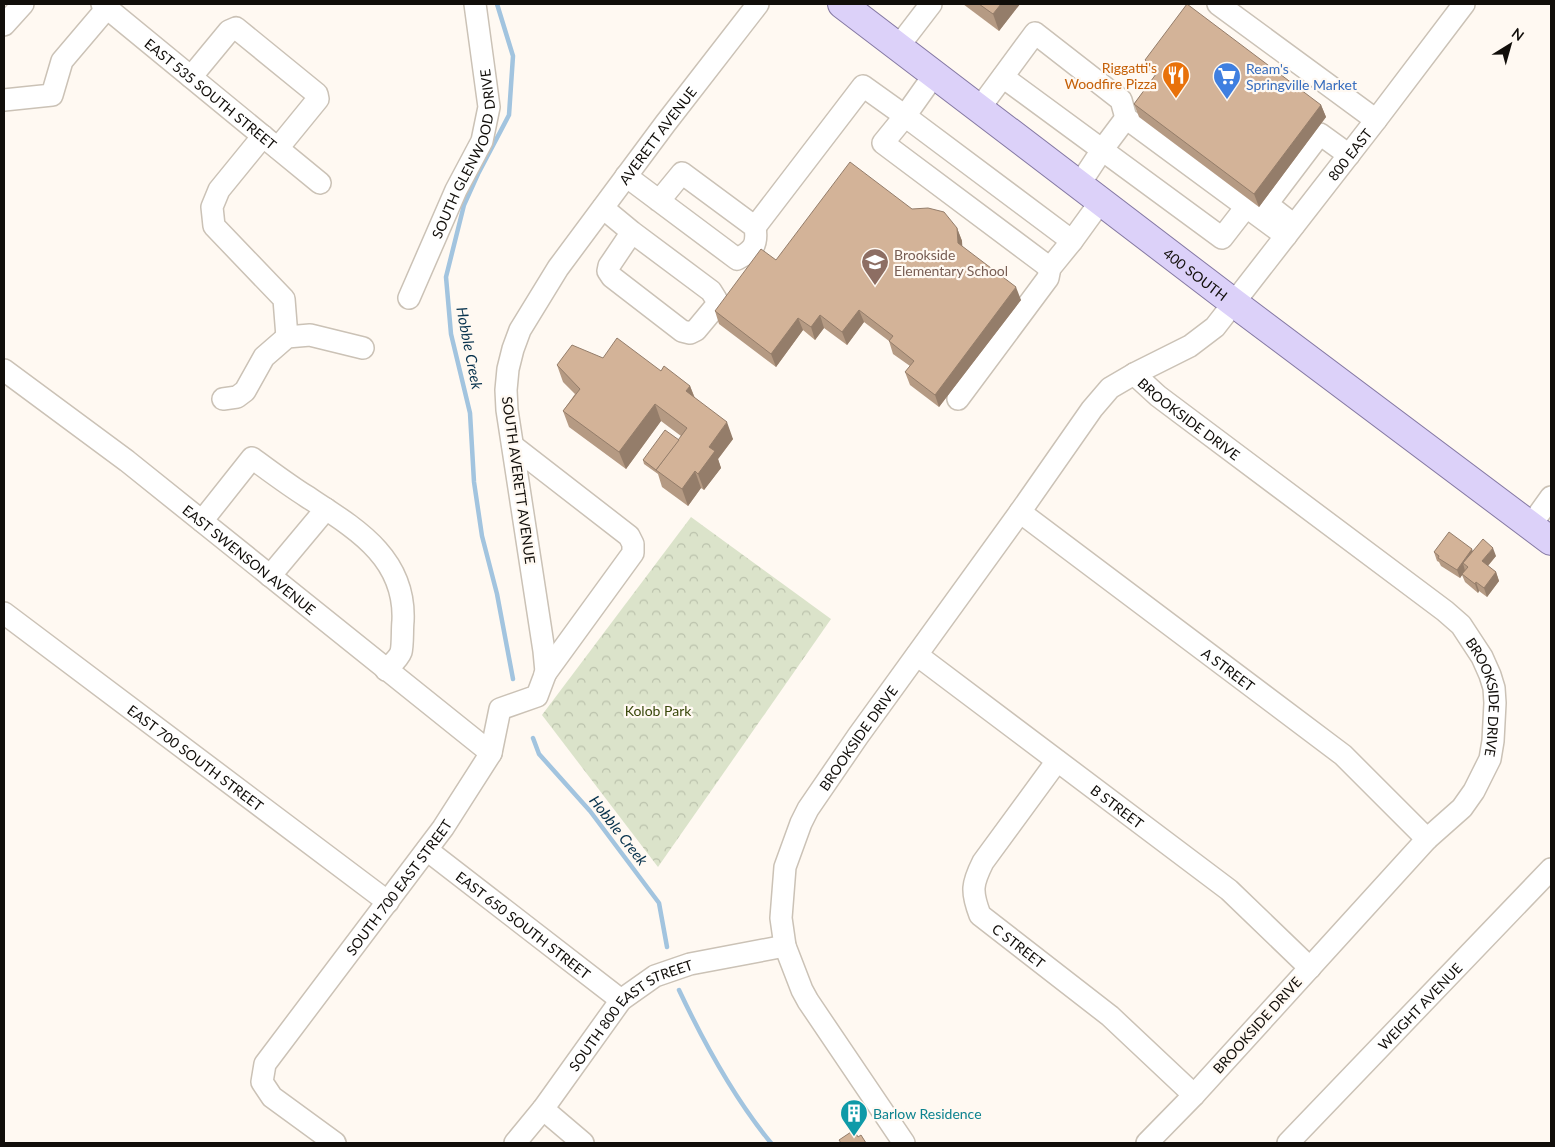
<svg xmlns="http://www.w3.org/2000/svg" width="1555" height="1147" font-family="Lato,sans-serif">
<defs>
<pattern id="park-crowns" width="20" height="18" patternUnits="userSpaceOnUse" patternTransform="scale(1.25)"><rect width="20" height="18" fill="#dbe3ca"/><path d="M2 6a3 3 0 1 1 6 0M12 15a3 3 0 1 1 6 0" fill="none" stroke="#bbc2ac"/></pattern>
</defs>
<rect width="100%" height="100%" fill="#fff9f2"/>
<polygon fill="url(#park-crowns)" points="691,517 831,619 658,867 542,715"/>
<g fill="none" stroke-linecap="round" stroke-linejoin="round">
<g stroke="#a2c4df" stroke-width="4.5">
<polyline points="497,4 513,56 509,115 478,174 464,205 446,277 451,334 470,413 474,482 482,536 497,594 513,679"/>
<polyline points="533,738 539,754 590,811 659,903 667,947"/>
<path d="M679 990C704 1043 734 1098 771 1143"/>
</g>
<g stroke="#cbc2b6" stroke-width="24">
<g id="minor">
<path id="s1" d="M102 4 320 183"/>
<polyline points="1218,4 1376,120"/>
<polyline points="4,25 23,4"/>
<polyline points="898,47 931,4"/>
<polyline points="191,77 229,31 236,28 317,94 318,99 278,148"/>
<polyline points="1003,77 1222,238 1246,207"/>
<polyline points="4,100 52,95 62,61 107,8"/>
<polyline points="979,109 1035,33 1121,100 1126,118 1286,236"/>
<polyline points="263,136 219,190 212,207 214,226 284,299 287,337"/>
<path d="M626 176 737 259C753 251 758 245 755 227L682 173 659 201"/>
<polyline points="1079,185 1102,150 1126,118"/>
<polyline points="603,208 632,232 711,291 716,299 716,306 696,330 690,333 682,331 612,277 608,271 609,266 632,232"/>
<polyline points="1294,225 1267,204 1320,134 1349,155"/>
<polyline points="755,227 863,86 905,116 934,75"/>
<polyline points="1050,268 883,143 905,116 1072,241 1101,201"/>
<path id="s2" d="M409 298 456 190 482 141 489 107 475 4"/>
<path id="s3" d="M4 370 127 461 491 753"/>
<path id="s4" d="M1134 374 1158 396 1445 611 1461 625 1482 657 1490 675 1494 688 1495 703 1493 741 1490 759 1474 791 1462 808 1427 839 1194 1095 1147 1143"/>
<polyline points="223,399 237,397 245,391 264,357 287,337 310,335 363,348"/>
<polyline points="958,399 1048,278 1050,268 1072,241"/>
<polyline points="513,446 629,536 633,544 633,553 545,674"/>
<path id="s5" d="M1020 512 1343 755 1427 839"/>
<path d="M202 521 252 458C270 471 287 484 306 496 353 527 406 556 403 621 402 629 403 645 401 652 399 658 391 665 386 670"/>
<polyline points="1531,525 1551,497"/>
<polyline points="270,576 326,509"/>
<path id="s6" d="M4 613 388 902"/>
<path id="s7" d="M917 655 1229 890 1310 968"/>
<path id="s8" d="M1057 761 983 862C972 884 971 891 980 915L1110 1016 1194 1095"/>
<path id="s9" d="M427 850 621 1000"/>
<polyline points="543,1109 583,1143"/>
<path id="s10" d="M335 1143 272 1097 262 1082 265 1064 443 828 491 753 500 709 537 696 546 672 544 651 507 410 506 390 508 369 513 349 520 330 558 268 665 124 758 4"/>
<path id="s11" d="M515 1143 543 1109 621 1000 655 976 690 964 785 946"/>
<path id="s12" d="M904 1143 808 1001 802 990 785 946 781 918 785 867 801 823 808 809 858 736 1020 512 1092 409 1110 388 1134 374 1190 346 1215 327 1376 120 1464 4"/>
<path id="s13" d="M1288 1143 1551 869"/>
</g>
</g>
<g stroke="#8579a3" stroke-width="30">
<g id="major">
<path id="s14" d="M842 4 1234 303 1551 541"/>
</g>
</g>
<use href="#minor" stroke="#fff" stroke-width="21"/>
<use href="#major" stroke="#dcd1f9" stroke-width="28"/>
</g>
<g fill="#b59a83">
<polygon points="963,4 1020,4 999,31"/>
<polygon points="1145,60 1321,105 1326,117 1259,207 1139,117 1134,104 1155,76 1150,72"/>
<polygon points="912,209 957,228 962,241 962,246 1021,300 939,407 910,385 905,372 910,366 893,354 889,341 864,322 847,345 824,328 815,340 803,330 776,367 719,324 715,311 776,260"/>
<polygon points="603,358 661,371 690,386 695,398 733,439 718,459 721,468 704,490 701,488 688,506 662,487 658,474 644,464 643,460 679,440 681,436 661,421 626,469 569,427 563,411 575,394 563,382 557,365"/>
<polygon points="1473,551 1496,556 1488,566 1496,572 1499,581 1487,597 1479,591 1478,593 1465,582 1462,575 1460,578 1441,566 1439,562 1437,561 1434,552"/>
</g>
<g fill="#947d6a">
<polygon points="1001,4 1020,4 999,31 993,14"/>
<polygon points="1321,105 1326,117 1259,207 1254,194"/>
<polygon points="957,228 962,241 963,256 958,243"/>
<polygon points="1016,287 1021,300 939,407 935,395"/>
<polygon points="859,310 864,322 847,345 842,332"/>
<polygon points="820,315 824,328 815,340 811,327"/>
<polygon points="798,318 803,330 776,367 771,354"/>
<polygon points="690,386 696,402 686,391"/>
<polygon points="655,404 661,421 626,469 619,452"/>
<polygon points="727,422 733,439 718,459 721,468 704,490 698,474 709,447"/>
<polygon points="695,471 701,488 688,506 682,489"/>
<polygon points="1493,548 1496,556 1485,569 1482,561"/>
<polygon points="1472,549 1475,557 1463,563 1465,571 1460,578 1457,570"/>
<polygon points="1496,572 1499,581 1487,597 1484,588"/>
<polygon points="1476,582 1479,591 1478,593 1475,584"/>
</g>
<g fill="#d3b398" stroke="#947d6a">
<polygon points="979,4 1001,4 993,14"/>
<polygon points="1187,4 1321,105 1254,194 1134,104 1159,70 1145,60"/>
<polygon points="850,162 912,209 928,208 944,212 957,228 958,243 1016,287 935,395 905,372 914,361 889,341 893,336 859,310 842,332 820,315 811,327 798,318 771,354 715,311 761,249 776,260"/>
<polygon points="617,338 661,371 664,366 690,386 686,391 727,422 709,447 715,451 698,474 695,471 682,489 656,470 687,428 655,404 619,452 563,411 580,389 557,365 572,345 603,358"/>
<polygon points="665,430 679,440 656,470 643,460"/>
<polygon points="1449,532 1472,549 1457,570 1438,558 1439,556 1434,552"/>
<polygon points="1483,539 1493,548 1482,561 1496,572 1484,588 1476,582 1475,584 1462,574 1468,567 1463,563"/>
<polygon points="854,1130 858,1137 861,1135 866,1143 841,1143 839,1140"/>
</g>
<defs>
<g id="restaurant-pin" transform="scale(1.4375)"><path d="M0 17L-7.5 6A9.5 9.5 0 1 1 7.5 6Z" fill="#e8710a" stroke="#fff9f2"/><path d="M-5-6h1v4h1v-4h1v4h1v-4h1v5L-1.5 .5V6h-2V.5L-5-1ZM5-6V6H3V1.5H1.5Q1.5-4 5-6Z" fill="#fff"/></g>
<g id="supermarket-pin" transform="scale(1.4375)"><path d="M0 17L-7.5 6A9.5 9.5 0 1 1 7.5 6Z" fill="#3f7fe0" stroke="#fff9f2"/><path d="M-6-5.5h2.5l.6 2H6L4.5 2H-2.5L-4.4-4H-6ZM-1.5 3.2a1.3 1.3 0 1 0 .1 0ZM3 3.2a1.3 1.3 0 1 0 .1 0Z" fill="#fff"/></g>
<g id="school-pin" transform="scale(1.4375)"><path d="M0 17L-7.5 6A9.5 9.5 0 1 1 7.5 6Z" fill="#8d6e63" stroke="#fff9f2"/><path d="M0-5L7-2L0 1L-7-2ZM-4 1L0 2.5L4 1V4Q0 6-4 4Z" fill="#fff"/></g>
<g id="building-pin" transform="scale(1.4375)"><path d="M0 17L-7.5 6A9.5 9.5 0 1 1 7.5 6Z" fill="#0f9aa8" stroke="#fff9f2"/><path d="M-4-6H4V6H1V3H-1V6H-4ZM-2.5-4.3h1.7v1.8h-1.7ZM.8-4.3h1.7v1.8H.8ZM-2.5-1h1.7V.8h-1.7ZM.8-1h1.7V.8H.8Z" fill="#fff"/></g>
</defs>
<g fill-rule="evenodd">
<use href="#restaurant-pin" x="1176" y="75"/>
<use href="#supermarket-pin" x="1227" y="76"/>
<use href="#school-pin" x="875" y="262"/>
<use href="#building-pin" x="854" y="1113"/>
</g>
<g text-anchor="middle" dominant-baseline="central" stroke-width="4.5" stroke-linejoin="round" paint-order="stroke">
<g font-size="14" fill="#c56008" stroke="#fff9f2" text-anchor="end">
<text x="1157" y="67">Riggatti's<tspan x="1157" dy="16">Woodfire Pizza</tspan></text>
</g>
<g font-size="14" fill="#366cbe" stroke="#fff9f2" text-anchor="start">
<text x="1246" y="68">Ream's<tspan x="1246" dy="16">Springville Market</tspan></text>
</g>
<g font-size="14" fill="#110e0a" stroke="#fff9f2">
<text stroke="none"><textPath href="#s1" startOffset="141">EAST 535 SOUTH STREET</textPath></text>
<text stroke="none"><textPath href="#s10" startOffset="1194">AVERETT AVENUE</textPath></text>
<text stroke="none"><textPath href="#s2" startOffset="156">SOUTH GLENWOOD DRIVE</textPath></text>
<text stroke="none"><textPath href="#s12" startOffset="1232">800 EAST</textPath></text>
<text stroke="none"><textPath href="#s14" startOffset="445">400 SOUTH</textPath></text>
<text stroke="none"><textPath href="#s4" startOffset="71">BROOKSIDE DRIVE</textPath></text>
<text transform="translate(519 480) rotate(82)">SOUTH AVERETT AVENUE</text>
<text stroke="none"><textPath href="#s3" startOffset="310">EAST SWENSON AVENUE</textPath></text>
<text stroke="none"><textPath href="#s5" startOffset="261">A STREET</textPath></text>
<text stroke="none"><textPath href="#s4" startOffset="491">BROOKSIDE DRIVE</textPath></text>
<text stroke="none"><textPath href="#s12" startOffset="460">BROOKSIDE DRIVE</textPath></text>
<text stroke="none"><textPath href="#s6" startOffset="240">EAST 700 SOUTH STREET</textPath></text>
<text stroke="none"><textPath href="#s7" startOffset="251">B STREET</textPath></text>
<text stroke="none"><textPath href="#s10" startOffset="336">SOUTH 700 EAST STREET</textPath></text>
<text stroke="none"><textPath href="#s9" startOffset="122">EAST 650 SOUTH STREET</textPath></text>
<text stroke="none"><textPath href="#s8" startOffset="230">C STREET</textPath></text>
<text stroke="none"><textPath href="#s13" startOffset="190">WEIGHT AVENUE</textPath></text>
<text stroke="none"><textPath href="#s11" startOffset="176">SOUTH 800 EAST STREET</textPath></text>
<text transform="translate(1257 1025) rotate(-48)">BROOKSIDE DRIVE</text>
</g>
<g font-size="14" fill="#785e54" stroke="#fff9f2" text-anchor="start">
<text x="894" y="254">Brookside<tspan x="894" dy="16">Elementary School</tspan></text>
</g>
<g font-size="14" fill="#39470a" stroke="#fff9f2">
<text x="658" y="710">Kolob Park</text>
</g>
<g font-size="14" fill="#0d838f" stroke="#fff9f2" text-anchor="start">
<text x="873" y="1113">Barlow Residence</text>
</g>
<g font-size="15" font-style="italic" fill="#07324d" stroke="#fff9f2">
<text transform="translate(470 348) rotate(79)">Hobble Creek</text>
<text transform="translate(619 830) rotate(52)">Hobble Creek</text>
</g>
</g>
<rect width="1555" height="1147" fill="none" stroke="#110e0a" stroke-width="10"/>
<g transform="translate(1510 45) rotate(37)" stroke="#fff9f2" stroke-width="4" paint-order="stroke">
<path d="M0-4L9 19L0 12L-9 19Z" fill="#110e0a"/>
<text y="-8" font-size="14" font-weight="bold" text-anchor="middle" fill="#110e0a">N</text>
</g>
</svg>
